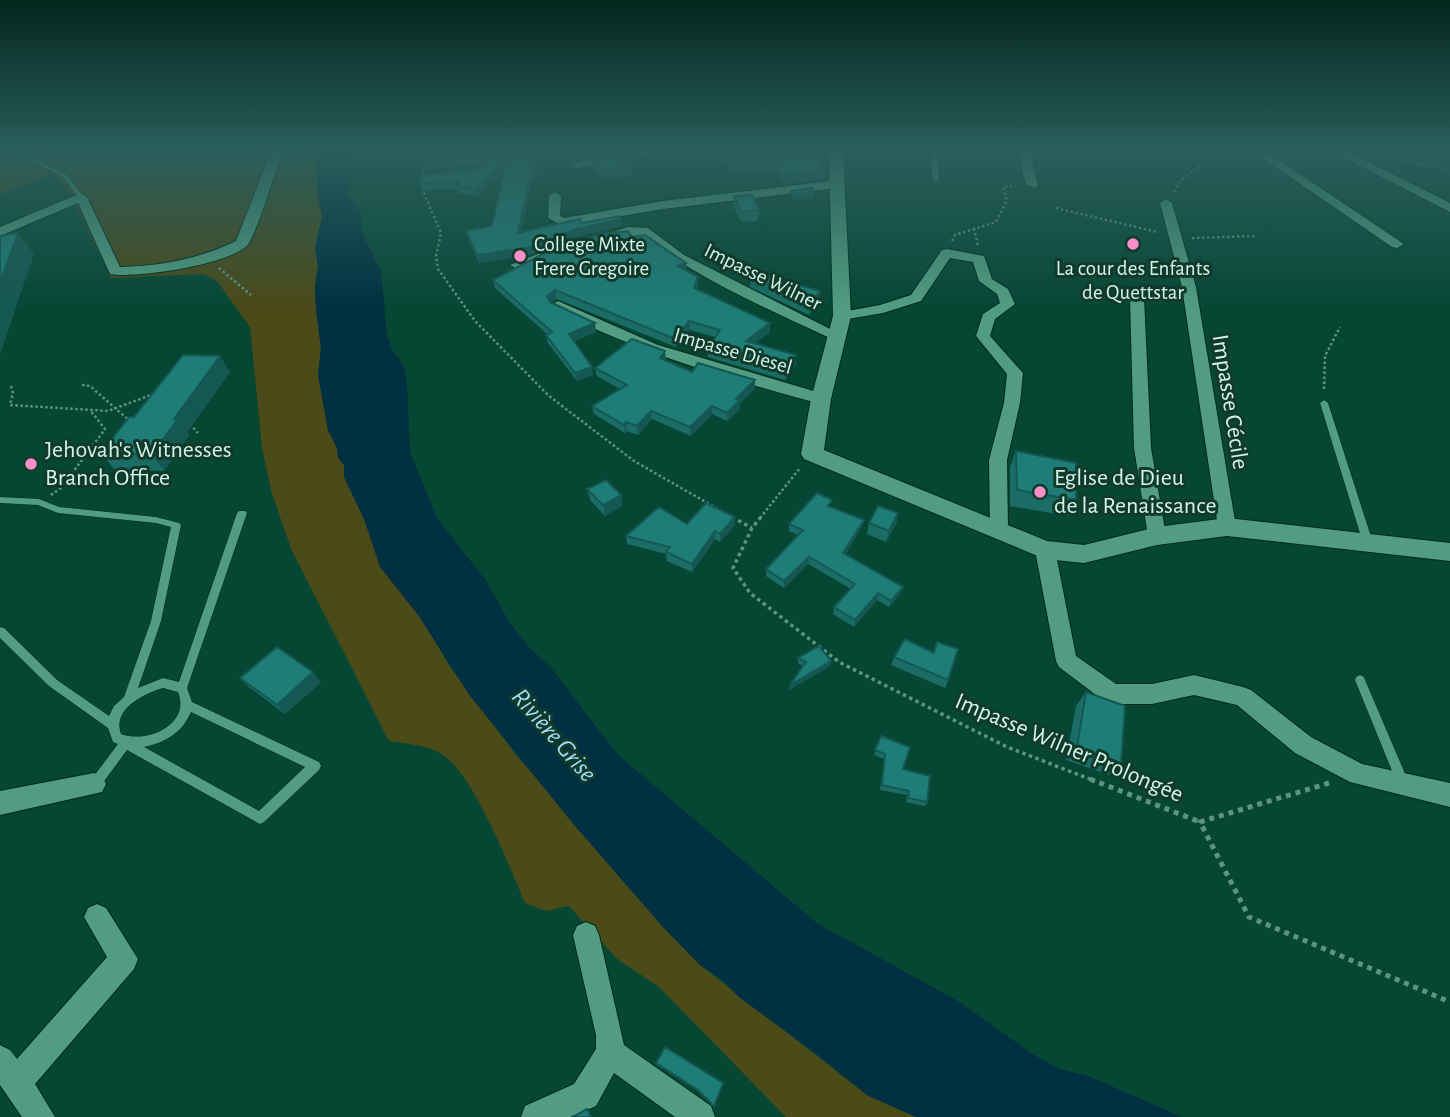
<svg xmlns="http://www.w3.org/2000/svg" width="1450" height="1117" font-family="'Alegreya Sans',sans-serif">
<rect width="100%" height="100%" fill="#064734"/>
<path fill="#4b4a19" d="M0 152H317V191L322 217 315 248 318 266 315 287 316 309 321 348 318 375 328 430 337 448 338 458 344 465V477L364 519 450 667 516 755 558 802 570 820 663 927 700 965 867 1095 916 1117H786L659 987 617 959 569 906 546 911 525 903C509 866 475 777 443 755 429 745 406 744 389 741L292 551 272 494 262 448 250 327 217 281 204 274 111 278 70 193 52 174 0 194Z"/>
<polygon fill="#003041" points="317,152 356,152 348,195 361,214 361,231 381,271 387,335 392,350 403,364 407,382 410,452 437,518 487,582 508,620 528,646 552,669 618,755 818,924 958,1001 1031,1053 1057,1068 1088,1076 1182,1117 916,1117 867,1095 814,1052 740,998 721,979 700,965 663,927 570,820 470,696 418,615 380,567 364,519 344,477 344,465 338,458 337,448 328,430 318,375 321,348 316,309 315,287 318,266 315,248 322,217 317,191"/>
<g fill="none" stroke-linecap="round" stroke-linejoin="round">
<g stroke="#002b1e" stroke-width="1">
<g id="service">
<polygon points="15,152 22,152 67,175 84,197 79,198 63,177"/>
<polygon points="930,152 936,152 939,179 936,181 933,179"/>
<polygon points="1324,400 1328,403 1373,543 1368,547 1363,543 1320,403"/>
<path d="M0 497 39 499 59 507 156 517 179 523 181 525 161 621 138 688 163 678 179 682 237 513 239 511H245L247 513 187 688 192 702 319 762 321 766 319 770 264 822 260 824 127 750 99 788 95 790 91 788 89 784 91 780 118 744 113 742 108 728 49 686 0 638V627L4 628 57 680 109 716 114 706 124 697 151 621 171 527 156 523 58 513 38 505 0 503ZM163 688 178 692C191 724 148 744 121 734 112 709 143 694 163 688ZM191 712 305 767 259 811 144 747C166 742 182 733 191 712Z"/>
<polygon points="1360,675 1364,677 1365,680 1409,783 1407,787 1403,789 1399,787 1397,783 1355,680 1356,677"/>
</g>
</g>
<g stroke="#002b1e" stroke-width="2">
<g id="minor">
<path d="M271 152H283C273 177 261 221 249 243 236 264 134 279 110 274L78 203 0 236V227L81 193 87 197 120 267C162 266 198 259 236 241Z"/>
<polygon points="633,152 658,152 652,155 577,168 571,165 577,162"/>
<polygon points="1018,152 1030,152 1038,185 1036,188 1026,185"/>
<polygon points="1254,152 1267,152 1404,244 1397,248 1392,247"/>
<polygon points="1333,152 1348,152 1450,203 1450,212"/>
<polygon points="839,180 845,184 843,187 663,209 563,226 548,218 549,196 555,192 561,196 560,216 564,218 663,201"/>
<polygon points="1166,199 1172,203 1196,287 1236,527 1234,532 1220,532 1218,527 1182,287 1160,203"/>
<path d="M628 227 648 228 684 255 844 336 837 340 832 339C765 308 699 279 640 235L603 241 597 237Z"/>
<polygon points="558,246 565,250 563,253 517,269 510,265"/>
<polygon points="947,249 984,256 992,279 1008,289 1015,304 995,319 990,336 1023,373 1020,403 1007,460 1008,530 1006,535 992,535 990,530 989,460 1004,403 1007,374 976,336 983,314 1000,303 997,294 979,281 973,262 950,258 921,301 883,313 842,320 835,316 837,313 880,305 911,295 942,250"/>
<polygon points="1137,294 1144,298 1151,448 1166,536 1164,541 1150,541 1148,536 1134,448 1130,298"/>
<path d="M558 301 658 345 827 395 829 399 821 404C729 379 637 353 553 308L551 305Z"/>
<polygon points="1045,543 1052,545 1055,550 1076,656 1116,684 1152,684 1194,675 1243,687 1251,690 1311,737 1362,764 1450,783 1450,807 1350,782 1295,753 1237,705 1194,695 1152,704 1112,704 1104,701 1059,667 1056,661 1035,550 1038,545"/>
<polygon points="94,773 102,776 106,784 102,792 0,815 0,791"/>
<polygon points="97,904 106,908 138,959 134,969 35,1084 55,1117 22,1117 0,1085 0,1045 10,1050 17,1059 107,957 84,917 88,908"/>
<polygon points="586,922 595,926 599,935 624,1045 711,1106 715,1117 675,1117 614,1073 596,1106 570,1117 521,1117 525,1106 574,1084 596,1049 596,1035 573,935 577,926"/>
</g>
</g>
<g stroke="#002b1e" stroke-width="2">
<polygon id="tertiary" points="829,152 843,152 851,316 831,399 824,450 1047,541 1084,545 1157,527 1227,518 1450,543 1450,561 1227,536 1157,545 1084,563 1045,559 804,459 801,454 811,399 833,316"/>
</g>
<g stroke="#5e9381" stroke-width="2.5" stroke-dasharray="2.5 2.5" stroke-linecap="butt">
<polyline points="1382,157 1450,169"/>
<polyline points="424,163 423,191 441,233 436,256 438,269 475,321 549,396 634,461 725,513"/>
<polyline points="1174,192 1180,181 1202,164"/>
<polyline points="1056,208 1157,232"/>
<polyline points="974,228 978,246"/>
<polyline points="1192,238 1256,236"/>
<polyline points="952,241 955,235 996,222 1007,200 1003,187 1016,186"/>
<polyline points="219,268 251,295"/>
<polyline points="82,385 90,386 131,422"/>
<polyline points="11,386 13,393 10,405 108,411 156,393"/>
<polyline points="1324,389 1325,356 1340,327"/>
<polyline points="190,424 198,433"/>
<polyline points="51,495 61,488 105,429 90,410"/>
<polyline points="732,517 734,518"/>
<polyline points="760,518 800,468"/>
</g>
<g stroke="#5e9381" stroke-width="3.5" stroke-dasharray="3.5 3.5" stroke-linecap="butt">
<polyline points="732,517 752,528"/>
<polyline points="761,517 752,528 733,568 750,593 839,662 1007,747 1095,781"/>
</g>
<g stroke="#5e9381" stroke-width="5" stroke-dasharray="5 5" stroke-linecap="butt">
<polyline points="1090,779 1200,822"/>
<polyline points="1329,783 1200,822 1249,917 1450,1002"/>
</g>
<use href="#service" fill="#529d81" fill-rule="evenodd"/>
<use href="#minor" fill="#529d81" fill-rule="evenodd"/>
<use href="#tertiary" fill="#529d81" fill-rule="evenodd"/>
</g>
<g fill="#1a6c65">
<polygon points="530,152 545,152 531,183 521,232 582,223 621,219 621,226 574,237 532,254 479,263 468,238 466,231 492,226 504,171 478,196 458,193 457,189 422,190 420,183 484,168 486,166 481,164 424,169 422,162 530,154"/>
<polygon points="717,152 818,152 818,159 824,179 785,184 778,170 740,173 737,170 731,171"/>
<polygon points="593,159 632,175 605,180 594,168"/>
<polygon points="734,196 759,210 758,221 741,222 734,207"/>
<polygon points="632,237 686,263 686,271 698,286 697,289 770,332 755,343 796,364 785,380 708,357 708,348 715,337 690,330 676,347 557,299 551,302 596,332 574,341 593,375 577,381 548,343 546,335 547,334 495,288 493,280"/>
<polygon points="751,276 819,302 809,315 750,287"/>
<polygon points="665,360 692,372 755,380 755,388 740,403 740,409 727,421 712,414 691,436 652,419 638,435 627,431 625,433 594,414 592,406 620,389 597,376 595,368"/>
<polygon points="230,372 187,432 189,435 164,471 114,469 101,453 134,417"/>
<polygon points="1016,451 1076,500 1068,516 1010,506 1010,467"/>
<polygon points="587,489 621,495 622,506 605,516 590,500"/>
<polygon points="831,507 862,526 845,555 901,593 889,607 877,600 854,627 833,614 834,607 851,589 808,564 784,588 766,576 766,569 798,535 789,531 789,524"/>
<polygon points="898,513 896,524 886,542 867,534 869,523"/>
<polygon points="735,517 735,525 720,542 715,539 692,572 667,561 666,554 627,544 626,536 687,524"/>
<polygon points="933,653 948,680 945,688 891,665 894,657"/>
<polygon points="798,658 831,661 830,666 789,690 790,685 803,666 798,663"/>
<polygon points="240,678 321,682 285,714 249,687"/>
<polygon points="1086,692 1121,763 1109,775 1066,760 1076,706"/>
<polygon points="881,736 927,802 925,806 906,802 907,795 880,790 884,759 874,755"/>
<polygon points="656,1063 723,1083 714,1107 698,1091 657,1065"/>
</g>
<g fill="#155853">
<polygon points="541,152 545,152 531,183 519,240 518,233 530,176"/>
<polygon points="585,152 611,152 611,153 586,158"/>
<polygon points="507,160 508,167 478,196 476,189"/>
<polygon points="737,161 737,170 731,171 731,162"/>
<polygon points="631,166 632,175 605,180 604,171"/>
<polygon points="825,170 824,179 785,184 785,175"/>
<polygon points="814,192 814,198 793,200 793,194"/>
<polygon points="621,219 621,226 574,237 532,254 479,263 477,255"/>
<polygon points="18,233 34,254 0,355 0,283"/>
<polygon points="686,263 686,272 678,266"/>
<polygon points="698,277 698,286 694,297 694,288"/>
<polygon points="555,290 557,299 548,304 547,296"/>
<polygon points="820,291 819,302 809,315 810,304"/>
<polygon points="689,321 690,330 676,347 675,339"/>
<polygon points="595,323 596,332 570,342 569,334"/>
<polygon points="770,323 770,332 746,350 746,341"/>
<polygon points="665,351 666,360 660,358"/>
<polygon points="796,355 796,364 785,380 786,371"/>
<polygon points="220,356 230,372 187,432 189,435 164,471 152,454 174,419"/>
<polygon points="592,367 593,375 577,381 575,373"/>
<polygon points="755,380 755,388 740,403 740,409 727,421 727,413 736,399"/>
<polygon points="712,406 712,414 691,436 690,427"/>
<polygon points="651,411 652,419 638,435 637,426"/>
<polygon points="626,422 627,431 625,433 624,425"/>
<polygon points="621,495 622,506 605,516 603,505"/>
<polygon points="898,513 896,524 886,542 889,531"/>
<polygon points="735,517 735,525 720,542 720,534"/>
<polygon points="864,520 862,526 842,560 843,553"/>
<polygon points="715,531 715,539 692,572 692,564"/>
<polygon points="809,557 808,564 784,588 784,581"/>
<polygon points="903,587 901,593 889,607 891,601"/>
<polygon points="878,593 877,600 854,627 855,620"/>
<polygon points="831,661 830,666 789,690 790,685"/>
<polygon points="313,672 321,682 285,714 277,705"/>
</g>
<g fill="#1e7d76" stroke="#155853" stroke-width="2">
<polygon points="423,152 529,152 530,154 530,152 541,152 530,176 518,233 580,219 582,223 619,216 621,219 573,230 531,247 477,255 466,231 492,226 507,160 476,189 457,186 459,182 420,183 421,176 484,168 487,165 487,161 479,158 422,162"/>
<polygon points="724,152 818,152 818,154 815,155 825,170 785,175 778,161 740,164 737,161 731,162"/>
<polygon points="620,154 631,166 604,171 593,159"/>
<polygon points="812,188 814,192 793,194 791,191"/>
<polygon points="752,195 759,210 741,212 734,196"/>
<polygon points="628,231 632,237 645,235 686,263 678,266 698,277 694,288 770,323 746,341 796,355 786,371 708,348 720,330 689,321 675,339 555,290 547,296 550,302 595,323 569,334 592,367 575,373 546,335 552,332 493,280 543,254 602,234"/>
<polygon points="18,233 0,283 0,236"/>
<polygon points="752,272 820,291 810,304 751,276"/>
<polygon points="632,339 665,351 660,358 692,372 698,363 755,380 736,399 740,400 727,413 712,406 690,427 651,411 637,426 626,422 624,425 592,406 627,385 595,368"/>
<polygon points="183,355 220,356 174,419 178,419 152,454 101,453 129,417 134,417"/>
<polygon points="1016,451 1076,463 1076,500 1017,490"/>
<polygon points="606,480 621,495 603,505 587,489"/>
<polygon points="817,493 832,500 828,506 864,520 843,553 903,587 891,601 878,593 855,620 834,607 855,584 809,557 784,581 766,569 803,530 789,524"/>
<polygon points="706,503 735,517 720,534 715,531 692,564 666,552 670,547 626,536 659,507 687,524"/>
<polygon points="878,506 898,513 889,531 869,523"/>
<polygon points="905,639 934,653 937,642 958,649 948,680 894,657"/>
<polygon points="819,646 831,661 790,685 806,662 798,658"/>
<polygon points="277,647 313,672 277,705 240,678"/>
<polygon points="1086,692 1125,706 1121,763 1077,747"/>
<polygon points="881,736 910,747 903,769 930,776 927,802 908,798 909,791 882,785 885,754 875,750"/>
<polygon points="665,1047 723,1083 714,1106 698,1090 656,1063"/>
<polygon points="587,1109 591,1117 573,1117"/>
</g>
<linearGradient id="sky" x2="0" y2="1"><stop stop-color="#03271d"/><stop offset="0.49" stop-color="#2a5e5c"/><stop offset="1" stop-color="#2a5e5c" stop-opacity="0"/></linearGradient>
<rect width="1450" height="308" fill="url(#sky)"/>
<g fill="#f98fc8" stroke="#113a2c" stroke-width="2.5">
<circle cx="1133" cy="244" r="7"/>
<circle cx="520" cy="256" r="7"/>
<circle cx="31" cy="464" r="7"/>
<circle cx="1040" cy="492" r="7"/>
</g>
<g text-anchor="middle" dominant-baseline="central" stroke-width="6" stroke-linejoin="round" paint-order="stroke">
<g font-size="21" fill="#d1f6e6" stroke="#113a2c" text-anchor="start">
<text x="534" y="244">College Mixte<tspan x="534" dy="24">Frere Gregoire</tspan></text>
<text x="1133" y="268" text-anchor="middle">La cour des Enfants<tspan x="1133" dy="24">de Quettstar</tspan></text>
</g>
<g font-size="21" fill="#d1f6e6" stroke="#113a2c">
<text transform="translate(763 277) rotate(26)">Impasse Wilner</text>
<text transform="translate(733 351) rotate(16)">Impasse Diesel</text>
</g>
<g font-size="24" fill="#d1f6e6" stroke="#113a2c">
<text transform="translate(1230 402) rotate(81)">Impasse Cécile</text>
<text transform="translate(1069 748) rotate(23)">Impasse Wilner Prolongée</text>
</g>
<g font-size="24" fill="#d1f6e6" stroke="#113a2c" text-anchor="start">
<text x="45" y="450">Jehovah's Witnesses<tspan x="45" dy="28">Branch Office</tspan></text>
<text x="1054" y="478">Eglise de Dieu<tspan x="1054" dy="28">de la Renaissance</tspan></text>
</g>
<g font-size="26" font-style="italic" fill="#a0daf3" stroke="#113a2c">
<text transform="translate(554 735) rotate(49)">Rivière Grise</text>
</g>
</g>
</svg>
